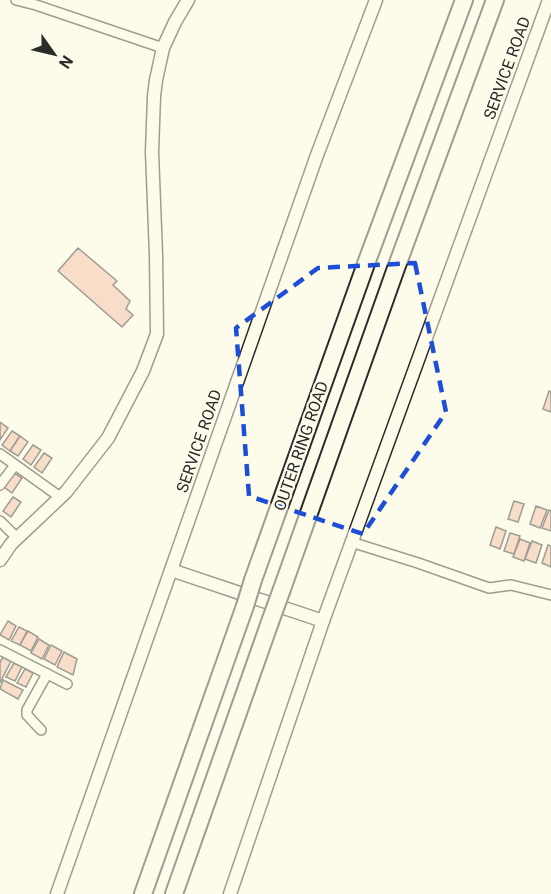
<svg xmlns="http://www.w3.org/2000/svg" width="551" height="894" font-family="Roboto,sans-serif">
<rect width="100%" height="100%" fill="#fdfbea"/>
<g fill="#f2b8a0" stroke="#2b2b2b" stroke-width="1.5">
<polygon points="78,248 117,281 113,285 130,301 126,309 133,315 122,327 58,271"/>
<polygon points="549,391 551,392 551,412 543,409"/>
<polygon points="0,422 8,428 0,440"/>
<polygon points="12,431 20,436 10,451 2,445"/>
<polygon points="20,436 28,442 18,456 10,451"/>
<polygon points="33,445 41,450 31,465 23,459"/>
<polygon points="44,453 52,458 42,473 34,467"/>
<polygon points="14,473 22,478 12,493 4,487"/>
<polygon points="13,497 21,502 11,517 3,511"/>
<polygon points="514,501 524,504 518,522 508,519"/>
<polygon points="536,506 547,510 540,528 530,524"/>
<polygon points="549,510 551,511 551,531 542,528"/>
<polygon points="496,527 506,531 500,549 490,545"/>
<polygon points="510,533 520,536 514,554 504,551"/>
<polygon points="520,539 530,543 524,561 513,557"/>
<polygon points="532,541 542,545 536,563 525,559"/>
<polygon points="548,545 551,546 551,567 542,563"/>
<polygon points="8,621 16,626 9,640 0,635"/>
<polygon points="19,627 27,631 20,645 11,641"/>
<polygon points="28,631 38,637 31,651 20,645"/>
<polygon points="39,639 49,645 42,659 31,653"/>
<polygon points="51,645 62,651 55,665 44,659"/>
<polygon points="64,652 77,659 73,675 57,667"/>
<polygon points="3,657 11,661 0,683 0,662"/>
<polygon points="14,663 22,667 15,681 6,677"/>
<polygon points="25,669 33,673 26,687 17,683"/>
<polygon points="3,680 23,690 18,699 0,689"/>
</g>
<g fill="none" stroke-linecap="round" stroke-linejoin="round">
<g stroke="#2b2b2b" stroke-width="12">
<g id="street">
<polyline points="16,0 36,5 163,48"/>
<polyline points="0,454 60,497"/>
<polyline points="0,485 15,465"/>
<polyline points="0,521 17,538"/>
<polyline points="351,542 418,563 489,588 511,585 551,595"/>
<polyline points="0,650 67,684"/>
<polyline points="41,730 27,715 27,710 47,674"/>
</g>
</g>
<g stroke="#2b2b2b" stroke-width="15">
<g id="secondary">
<polyline points="0,560 11,544 66,492 108,438 143,371 157,334 156,255 152,152 154,96 156,80 163,48 175,22 188,0"/>
<polyline points="171,570 323,621"/>
<polyline points="57,894 317,155 376,0"/>
<polyline points="230,894 323,621 549,0"/>
</g>
</g>
<g stroke="#2b2b2b" stroke-width="20">
<g id="highway">
<polyline points="253,580 367,261 464,0"/>
<polyline points="282,589 395,271 495,0"/>
<polyline points="143,894 245,606"/>
<polyline points="174,894 270,622"/>
</g>
</g>
<use href="#street" stroke="#fdfbea" stroke-width="9"/>
<use href="#secondary" stroke="#fdfbea" stroke-width="12"/>
<use href="#highway" stroke="#fdfbea" stroke-width="16"/>
<g stroke="#2b2b2b" stroke-width="20" stroke-linecap="butt">
<g id="highway-bridge">
<polyline points="245,606 253,580"/>
<polyline points="270,622 282,589"/>
</g>
</g>
<use href="#highway-bridge" stroke="#fdfbea" stroke-width="16"/>
</g>
<path d="M0 0H551V894H0ZM415 263 446 412 363 534 249 496 236 328 318 268Z" fill="#fdfbea" fill-opacity=".55" fill-rule="evenodd"/>
<path fill="none" stroke="#1d4ed8" stroke-width="4.5" stroke-dasharray="12 8" stroke-linejoin="round" d="M415 263 446 412 363 534 249 496 236 328 318 268Z"/>
<g text-anchor="middle" dominant-baseline="central" stroke-width="4.5" stroke-linejoin="round" paint-order="stroke">
<g font-size="16" fill="#2b2b2b" stroke="#fdfbea">
<text transform="translate(507 68) rotate(-70)">SERVICE ROAD</text>
<text transform="translate(199 441) rotate(-71)">SERVICE ROAD</text>
<text transform="translate(301 446) rotate(-71)">OUTER RING ROAD</text>
</g>
</g>
<g transform="translate(54 54) rotate(124)" stroke="#fdfbea" stroke-width="4.5" paint-order="stroke">
<path d="M0-4.5L10 22L0 15L-10 22Z" fill="#2b2b2b"/>
<text y="-9" font-size="16" font-weight="bold" text-anchor="middle" fill="#2b2b2b">N</text>
</g>
</svg>
